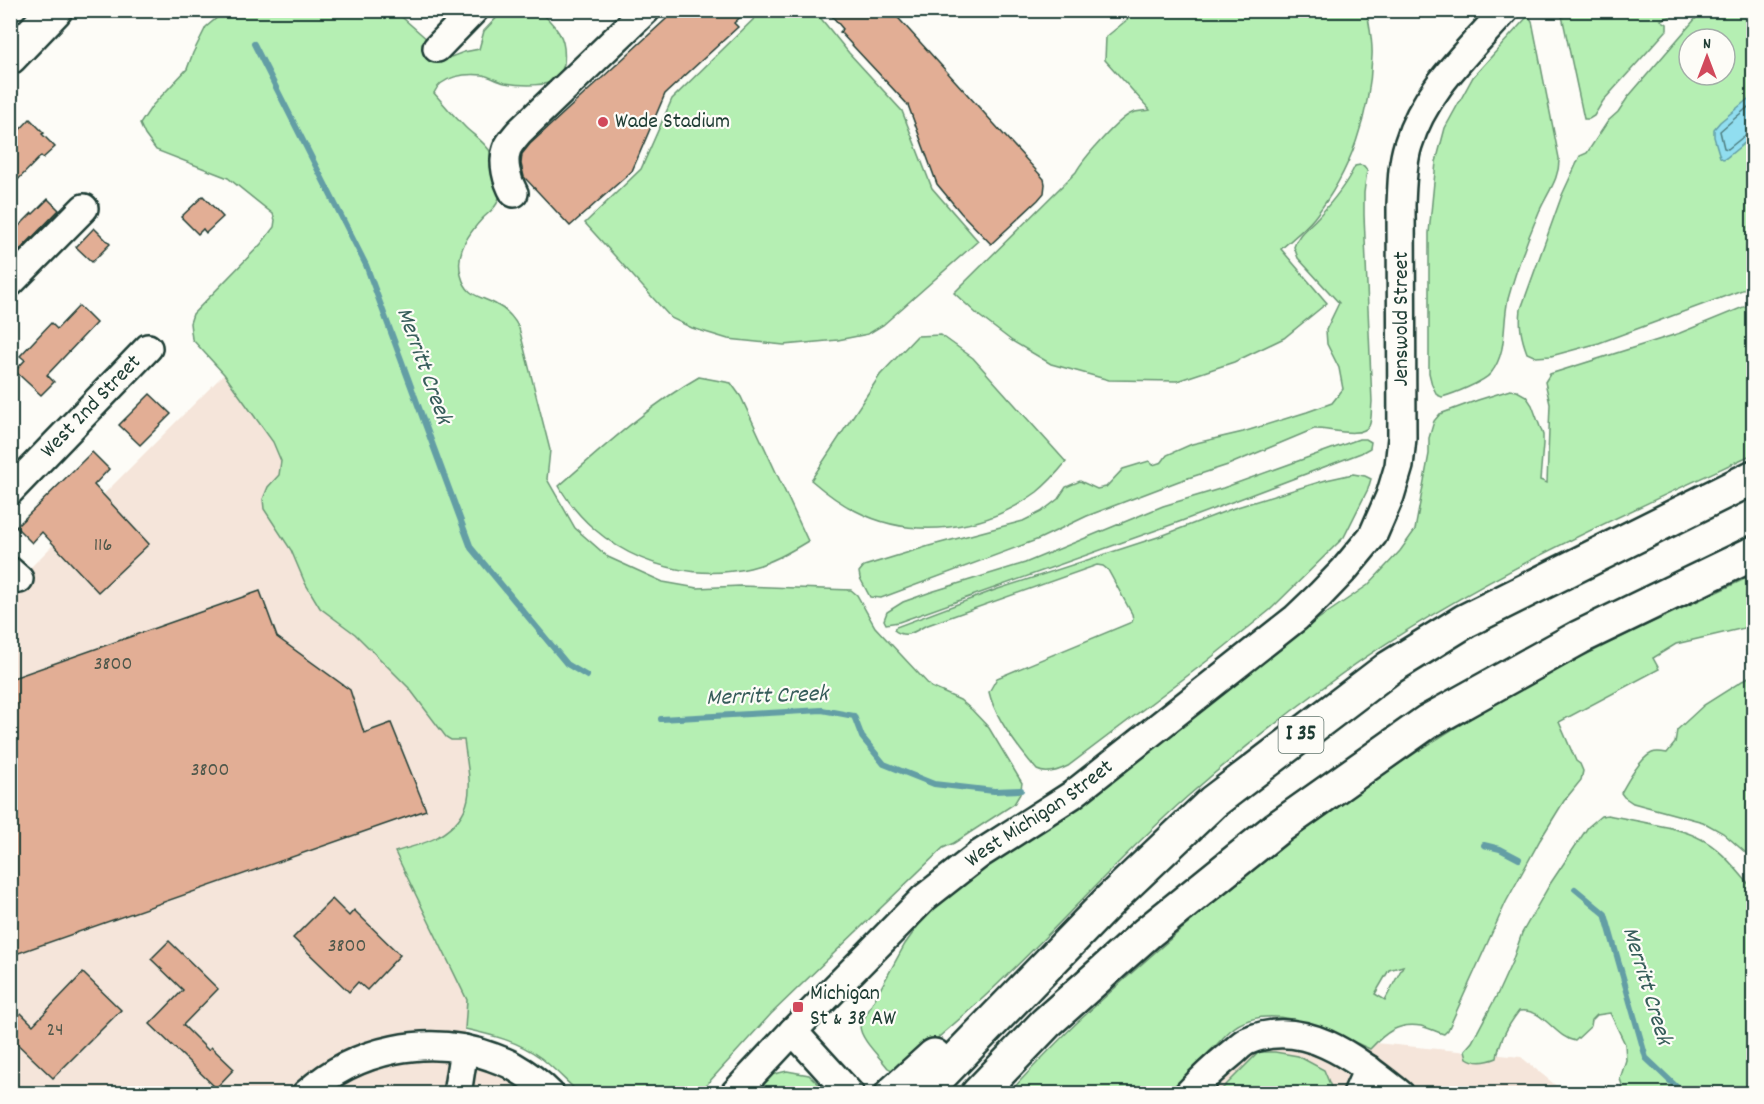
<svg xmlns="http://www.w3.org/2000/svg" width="1764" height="1104" font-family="Dekko,sans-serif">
<rect width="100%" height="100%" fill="#fdfcf7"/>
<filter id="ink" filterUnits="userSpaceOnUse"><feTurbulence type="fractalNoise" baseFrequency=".0167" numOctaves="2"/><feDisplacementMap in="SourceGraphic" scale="12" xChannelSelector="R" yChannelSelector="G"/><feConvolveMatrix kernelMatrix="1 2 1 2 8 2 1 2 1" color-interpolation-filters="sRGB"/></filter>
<g filter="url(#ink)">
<g fill="#f5e5da">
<polygon points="366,265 465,740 469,784 468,803 458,822 438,837 396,853 467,1000 464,1049 550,1093 11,1093 10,571 19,579 224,374"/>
<polygon points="1302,1036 1521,1057 1565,1093 1188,1094 1245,1042"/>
</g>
<g fill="#b5efb3" stroke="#6a9674" stroke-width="1.5" fill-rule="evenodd">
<polygon points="814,10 849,53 902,111 932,188 978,241 883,325 868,334 838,340 784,345 728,339 692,328 671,318 585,223 641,169 672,99 762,11"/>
<path d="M1139 10 1367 11C1369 25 1373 41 1372 56 1370 114 1351 172 1314 218 1305 229 1292 239 1281 249L1327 303 1284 338 1234 362 1177 381 1109 380 1051 364 1012 341 978 315 954 293 1076 172C1083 159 1119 118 1132 113 1137 111 1145 111 1150 110L1105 60 1106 37Z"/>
<path d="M225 11H395L437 48 451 57 464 52 479 49 484 31 503 11C511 11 528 8 536 11 544 13 554 25 559 33 565 42 565 54 564 64 563 67 561 75 559 77 550 88 517 85 505 83 497 81 491 77 483 75 466 73 441 76 434 93 444 105 454 116 465 127 473 135 485 142 491 153 497 165 504 188 498 201 496 208 488 213 483 218 469 233 455 252 461 275 467 298 480 295 497 305 507 310 514 318 519 328L550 450 547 479 575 528 608 557 663 582 697 588 740 586 851 590 857 595 875 627 931 687 960 700 972 710 989 728 1022 783 1020 794 1014 804 954 843 943 848 771 1014 699 1093H579C567 1082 554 1068 541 1058 518 1041 492 1035 465 1029L467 1000 395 852C409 847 427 844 439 836 480 811 469 780 464 740H451L446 737 409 688 355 634 320 608 305 583 291 550 264 509 263 499 268 487 279 475 281 461 273 442 224 374 192 339 190 323 193 314 261 244 274 227 275 220 273 214 228 178 156 150 145 135 140 124 152 106 187 69 193 53 206 27Z"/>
<polygon points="1561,11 1561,10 1679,11 1672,16 1661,20 1667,24 1667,30 1603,101 1594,116 1589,119 1584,119"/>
<path d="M1702 11H1753V286L1599 343 1551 356 1536 357 1527 353C1521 337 1519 326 1521 309L1562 195 1580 156 1587 153 1608 121 1618 112 1628 97ZM1689 39H1725V75H1689Z"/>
<path d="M1527 17 1530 18 1532 21 1559 158C1560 179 1547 193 1539 212 1527 240 1516 270 1508 299 1502 325 1508 351 1491 373 1484 382 1453 394 1442 397L1437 395 1432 385 1429 373V233L1436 162 1445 128 1473 77Z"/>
<path d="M1360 165 1364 166 1367 170 1364 193V215L1372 402C1371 409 1372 421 1369 426 1361 439 1327 428 1314 429L1228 465 1179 481 1087 516 1039 539 881 598 870 597 860 578 859 572 864 566 929 546 1023 521 1041 512 1058 499 1066 487 1080 481 1097 489 1106 487 1123 469 1149 461 1153 465 1162 462 1167 455 1192 444 1243 432 1307 412 1332 403 1343 389 1339 368 1327 344 1326 330 1339 303 1298 258 1294 247C1298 233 1309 227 1318 217 1333 201 1346 185 1355 166Z"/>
<path d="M1753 303V454C1604 523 1453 590 1321 689 1275 723 1230 759 1188 796 1123 853 1066 919 1003 979 972 1010 937 1038 904 1067 898 1070 894 1072 888 1068 880 1057 860 1039 860 1026L905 944 930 909 974 873 1295 635 1368 585 1400 551 1415 530 1429 454V438L1434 421 1440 414 1478 400 1510 390 1517 391 1526 396 1532 405 1543 435V444L1540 480 1547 483 1550 404 1545 382 1550 374 1680 333Z"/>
<path d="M941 335 973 358 1066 462C1057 473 1048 483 1037 492 987 530 914 541 856 511 839 503 825 492 811 480L880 375 917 336Z"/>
<path d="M699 377 731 383 741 397 808 541C790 552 771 563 750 568 677 585 596 552 559 486 604 447 648 406 699 377Z"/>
<polygon points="1359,439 1366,439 1371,442 1370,448 1361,453 1179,522 899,622 886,624 884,620 887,612 903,602 931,592 1025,563 1163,506 1223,488"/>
<path d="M1353 474 1365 476 1371 479 1368 489 1344 537 1270 610 1207 661 1068 766C1058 771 1047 775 1037 770 1019 749 995 719 989 692L997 678 1132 622 1133 619 1132 614 1108 570 1103 566 1097 565 925 626C914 632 905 639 894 630L896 627 995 590 1161 536 1234 508 1326 480Z"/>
<path d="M1753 575V626L1676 644 1653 658 1659 669 1559 722 1576 761 1580 764 1583 771 1581 780 1564 801 1540 840 1506 902 1448 1030 1444 1034C1437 1032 1429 1028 1421 1026 1398 1022 1385 1033 1370 1049 1330 1032 1270 998 1231 1030 1224 1036 1218 1044 1211 1050 1197 1065 1183 1079 1169 1093L1008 1094C1032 1068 1056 1042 1082 1018 1214 896 1357 781 1514 693 1592 649 1673 613 1753 575ZM1403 966 1385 1000 1375 994 1389 970Z"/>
<path d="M1753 674V859L1723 833 1703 822 1633 803 1624 797 1621 793C1627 782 1640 758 1652 753 1656 751 1662 752 1667 753L1675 743 1677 730 1704 705Z"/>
<path d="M1608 815C1634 821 1676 826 1699 838 1721 848 1737 871 1753 889V1093H1625L1620 1079 1626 1060 1625 1044 1610 1013 1597 1015 1592 1020 1591 1026 1575 1041C1554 1037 1543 1007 1519 1011 1509 1024 1499 1042 1497 1058 1487 1062 1476 1064 1467 1058L1465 1050 1472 1042 1497 995 1512 962 1522 933 1550 884 1588 827 1601 816Z"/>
<polygon points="1259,1052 1275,1052 1298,1056 1324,1070 1331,1087 1332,1093 1218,1093"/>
<polygon points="787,1071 809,1075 828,1093 748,1094 766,1076"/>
</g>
<polygon fill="#91def0" stroke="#639ea5" stroke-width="1.5" points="1753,95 1753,136 1726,158 1723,159 1720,157 1714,137 1714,129 1720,122"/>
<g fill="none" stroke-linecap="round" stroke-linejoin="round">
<polyline stroke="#4d7d7f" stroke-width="1.5" points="1754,102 1720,131 1724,148 1728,149 1748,133 1754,132"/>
<g stroke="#639ea5" stroke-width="6">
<polyline points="254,44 366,265 471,548 567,664 587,676"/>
<polyline points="661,719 822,710 854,716 862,737 884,764 934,784 994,791 1021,790"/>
<polyline points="1484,845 1500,849 1519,859"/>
<polyline points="1575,889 1605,914 1646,1058 1684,1094"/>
</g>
</g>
<g fill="#e2ae95" stroke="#1f3d34" stroke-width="1.5">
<polygon points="676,10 748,10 734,23 738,27 665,94 632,171 570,226 524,177 521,164 522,154 530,144"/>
<polygon points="827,10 891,10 1044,179 1045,184 1044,193 1038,200 991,244 961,213 937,184 908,105 840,32 843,29"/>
<polygon points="30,119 44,133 42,134 55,147 43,158 41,156 10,188 10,140"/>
<polygon points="203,196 223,217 206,233 203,229 198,234 181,217"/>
<polygon points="48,199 59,210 10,260 10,235 32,213 33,214"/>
<polygon points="94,228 110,244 92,262 76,247"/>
<polygon points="79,306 96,323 47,375 54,382 41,395 15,371 25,360 20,356 51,323 57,329"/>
<polygon points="150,394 171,414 140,445 119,425"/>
<polygon points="92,452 109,469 94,485 149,544 98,592 42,532 32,543 16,527"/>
<polygon points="260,591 277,637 350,690 364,733 391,723 426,810 10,956 10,679"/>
<polygon points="332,899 349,916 354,910 400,955 367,990 358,982 349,992 293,938"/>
<polygon points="169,941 218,989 183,1025 208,1050 211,1047 234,1069 216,1088 150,1024 183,990 151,959"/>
<polygon points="83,973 121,1010 53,1078 10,1037 10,1023 21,1013 33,1025"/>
</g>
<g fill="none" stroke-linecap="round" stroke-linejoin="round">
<g stroke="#1f3d34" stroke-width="32">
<g id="minor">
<polyline points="437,48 474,10"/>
<path d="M514 193C507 181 502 162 507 149 509 143 515 137 519 132L646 10"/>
<polyline points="10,283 84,208"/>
<path id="s1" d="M10 491 148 348"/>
<polyline points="10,571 19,579"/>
<polyline points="793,1031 850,1094"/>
<path d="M306 1094C355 1049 429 1033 492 1057 499 1060 507 1062 513 1066 527 1074 539 1083 550 1094"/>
<polyline points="457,1094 464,1049"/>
<path id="s2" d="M734 1094 793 1031 924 898 980 854 1072 795 1296 618 1320 595 1344 570 1373 535 1390 496 1399 466 1402 438 1401 205C1402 185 1402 164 1408 145 1424 91 1468 52 1505 10"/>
<path d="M1188 1094C1202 1079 1216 1066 1232 1053 1237 1049 1241 1044 1247 1041 1304 1016 1357 1060 1400 1094"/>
<polyline points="1357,1094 1368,1069"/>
</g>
</g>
<g stroke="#1f3d34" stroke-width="38">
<polyline id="major" points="10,57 55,10"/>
</g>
<g stroke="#1f3d34" stroke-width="38">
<g id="highway">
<polyline points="892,1094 934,1056"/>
<polyline points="922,1094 1112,898 1213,802 1389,668 1465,621 1754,477"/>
<polyline points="978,1094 1046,1023 1147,933 1276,829 1427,722 1580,637 1754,553"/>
</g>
</g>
<use href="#minor" stroke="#fdfcf7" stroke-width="27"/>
<use href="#major" stroke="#fdfcf7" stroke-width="33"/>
<use href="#highway" stroke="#fdfcf7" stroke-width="33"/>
</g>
</g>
<g fill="#d1495b" stroke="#fdfcf7" stroke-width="2">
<circle cx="603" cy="122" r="6"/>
<rect x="792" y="1001" width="12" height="12" rx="3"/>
</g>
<g text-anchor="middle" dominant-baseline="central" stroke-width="4.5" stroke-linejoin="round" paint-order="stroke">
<g font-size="20" fill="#50594c">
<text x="103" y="546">116</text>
<text x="113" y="665">3800</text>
<text x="210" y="771">3800</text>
<text x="347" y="947">3800</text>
<text x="55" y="1031">24</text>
</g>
<rect fill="#fdfcf7" stroke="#62766e" stroke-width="1.5" x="1278.5" y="717" width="45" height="36" rx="4.5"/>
<g font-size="21" font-weight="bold" fill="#1f3d34">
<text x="1301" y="735">I 35</text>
</g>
<g font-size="22" fill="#1f3d34" stroke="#fdfcf7" text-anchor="start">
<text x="615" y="122">Wade Stadium</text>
<text x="810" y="994">Michigan<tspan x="810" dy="25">St &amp; 38 AW</tspan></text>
</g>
<g font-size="22" fill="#1f3d34" stroke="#fdfcf7">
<text transform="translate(1402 319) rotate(-90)">Jenswold Street</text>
<text stroke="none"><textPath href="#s1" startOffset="117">West 2nd Street</textPath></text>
<text stroke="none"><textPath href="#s2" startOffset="416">West Michigan Street</textPath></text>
</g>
<g font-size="24" font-style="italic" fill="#365d5a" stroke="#fdfcf7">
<text transform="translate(423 366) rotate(70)">Merritt Creek</text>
<text transform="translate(767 697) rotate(-2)">Merritt Creek</text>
<text transform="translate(1646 986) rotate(73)">Merritt Creek</text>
</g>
</g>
<rect width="1764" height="1104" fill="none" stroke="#fdfcf7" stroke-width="36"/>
<rect x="18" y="18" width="1728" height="1068" fill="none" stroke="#1f3d34" stroke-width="2" filter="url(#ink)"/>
<g transform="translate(1707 57)"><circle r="28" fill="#fdfcf7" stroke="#a4b0a9" stroke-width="1.5"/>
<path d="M0-4.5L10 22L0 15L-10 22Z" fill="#d1495b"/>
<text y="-9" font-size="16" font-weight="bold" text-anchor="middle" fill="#1f3d34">N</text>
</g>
</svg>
